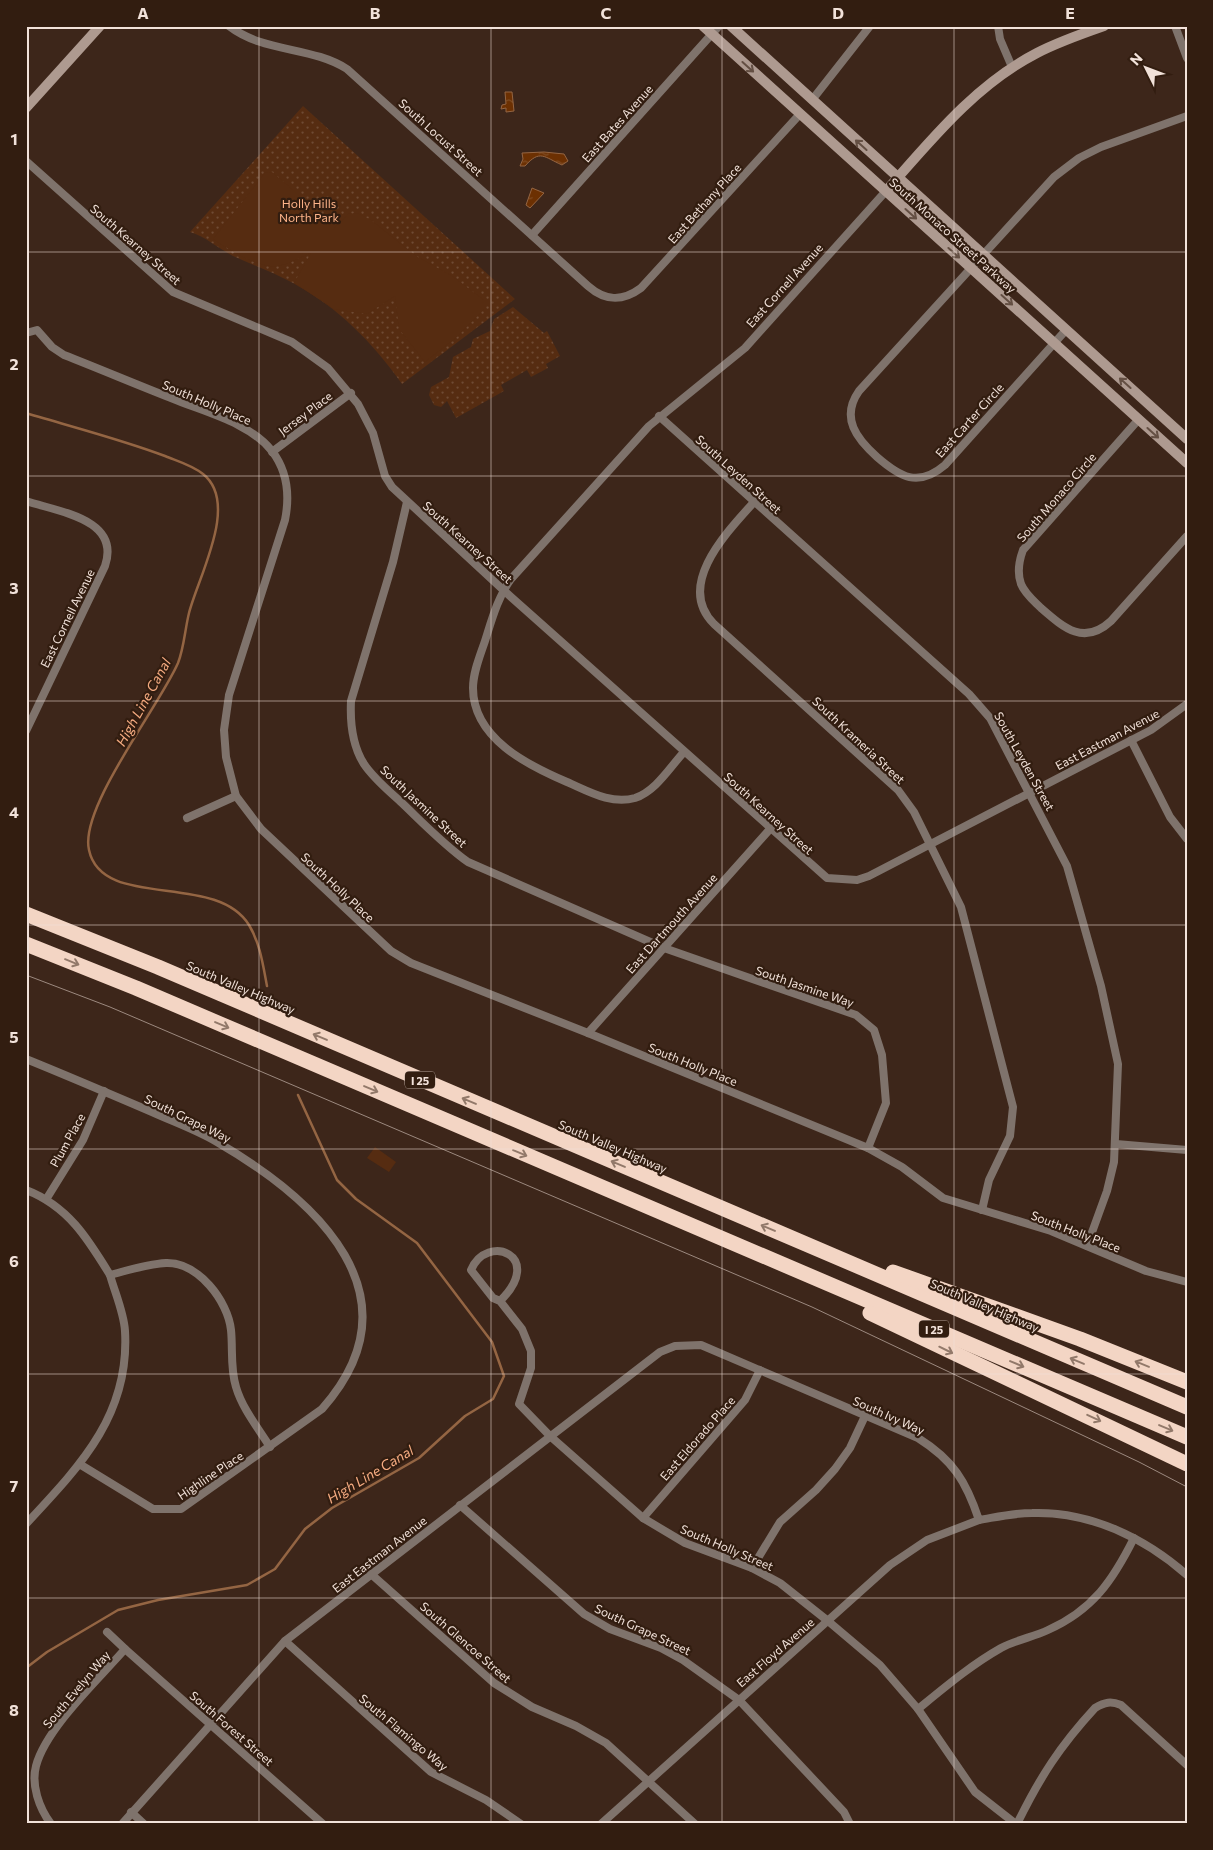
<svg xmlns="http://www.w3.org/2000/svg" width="1213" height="1850" font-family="Commissioner,sans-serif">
<defs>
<pattern id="grass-dots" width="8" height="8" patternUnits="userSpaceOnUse" patternTransform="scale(1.25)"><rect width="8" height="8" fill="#562c11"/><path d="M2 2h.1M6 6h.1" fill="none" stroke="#6f4a33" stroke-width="1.8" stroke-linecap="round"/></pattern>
<pattern id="water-ripples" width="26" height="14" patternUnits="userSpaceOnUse" patternTransform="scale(1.25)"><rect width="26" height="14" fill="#6c3002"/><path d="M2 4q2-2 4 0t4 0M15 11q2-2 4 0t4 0" fill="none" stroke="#814e26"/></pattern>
</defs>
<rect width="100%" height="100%" fill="#3d261a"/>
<g fill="url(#grass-dots)">
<path d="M303 106 515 299 402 384C373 343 338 307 293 283 274 273 253 265 233 256 219 249 205 236 190 232Z"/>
<polygon points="513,307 544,333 547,331 560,356 546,364 548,368 531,377 527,370 501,385 504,391 456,418 447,401 441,407 434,405 429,395 431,387 449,377 453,357 471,347 473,339 490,331 494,319"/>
</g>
<g fill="#562c11">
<path d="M272 172 293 190 333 230 348 214 357 213 371 220 416 256 452 276 484 300V309L458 336 425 362 399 329 395 296 367 314 334 309 294 283 311 253C301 257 289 264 278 266 259 269 228 249 213 239L265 173Z"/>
<polygon points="375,1147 396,1162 389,1172 367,1158"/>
</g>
<g fill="url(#water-ripples)" stroke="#946543">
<polygon points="505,92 512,92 514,111 506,112 506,108 501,109 502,105 506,104"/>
<path d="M544 152 564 154 568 161 562 165C544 157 540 149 525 166H520L523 159 522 153Z"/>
<polygon points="532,188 544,193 530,208 526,205"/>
</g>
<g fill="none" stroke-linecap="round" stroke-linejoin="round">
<g stroke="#946543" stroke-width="2.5">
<path d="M26 413C72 427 120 439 165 456 177 461 192 465 203 474 240 503 198 577 189 613 185 629 184 648 178 663 160 705 79 808 89 850 102 911 216 871 249 925 260 943 263 965 267 986"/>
<polyline points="26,1668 47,1652 118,1610 158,1600 247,1585 275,1569 305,1529 332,1508 419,1458 465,1416 493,1399 504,1376 492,1342 417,1243 356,1199 337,1180 298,1095"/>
</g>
<g stroke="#7f736c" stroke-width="8">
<path d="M229 26C264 53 311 46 347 69L588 286C605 301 622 302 641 288L800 114"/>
<polyline points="998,26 1000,39 1012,67"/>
<polyline points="1175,26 1187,58"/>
<polyline points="812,100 870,26"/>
<polyline points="26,161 173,292 292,342 328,368 358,404 373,433 385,476 392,487 511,597 827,878 857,880 869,876 1151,730 1187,704"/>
<polyline points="532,235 719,26"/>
<path d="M1066 330 945 465C918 488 900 477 877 457 857 439 840 418 859 391L1054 177 1079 158 1101 147 1187 116"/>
<path d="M26 333 37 330 52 347 64 355C100 369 135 384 171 398 204 412 249 422 272 451 288 472 290 495 285 520L229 695 224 730 226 757 236 796 261 829 391 951 411 963 588 1033 868 1148 902 1167 943 1198 1051 1231 1146 1271 1187 1282"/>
<polyline points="659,416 969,694 990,718 1067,866 1101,986 1118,1064 1114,1162 1107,1191 1087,1246"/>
<path d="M1139 419 1023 550C1019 561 1017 573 1021 584 1025 594 1034 601 1041 608 1064 628 1084 646 1111 621L1187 536"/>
<polyline points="272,452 351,393"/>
<path d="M26 501C59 512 121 519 105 566L26 731"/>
<path d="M407 502 393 562 351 701C350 722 352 745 364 764 374 779 389 791 402 803 423 823 444 845 468 862L664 948 856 1015 874 1030 882 1055 886 1103 868 1148"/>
<path d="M754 502C727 532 675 585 714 624L898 790 914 812 961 907 1013 1107 1010 1136 989 1180 982 1210"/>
<polyline points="1131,740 1170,817 1187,839"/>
<path d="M684 752C670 767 656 791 635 798 611 805 588 791 567 782 527 765 473 738 473 688 473 672 480 656 485 641 492 619 498 597 511 579L649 426 745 348 886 191"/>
<polyline points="187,818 236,796"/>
<polyline points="588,1033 770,829"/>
<path d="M26 1059C68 1076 110 1094 152 1112 174 1122 197 1130 217 1142 317 1200 422 1296 322 1409L181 1509H153L81 1465"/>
<polyline points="1116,1144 1187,1150"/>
<path d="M26 1190C68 1206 88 1239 110 1275"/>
<polyline points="47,1198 83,1140 104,1091"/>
<path d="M500 1301C546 1256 487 1232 471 1270L493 1298 500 1301 522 1329 531 1351V1368L519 1404 550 1436 643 1518 685 1543 752 1568 780 1583 828 1621 880 1665 918 1709 975 1792 1016 1824"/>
<polyline points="460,1505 584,1614 610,1629 661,1648 683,1660 739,1700 844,1812 850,1824"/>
<polyline points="643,1518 745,1400 760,1370"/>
<path d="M26 1524C80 1466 130 1415 125 1331 124 1313 115 1293 110 1275 129 1270 147 1264 166 1263 198 1262 228 1301 231 1330 233 1349 230 1368 236 1387 242 1408 258 1428 270 1447"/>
<polyline points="752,1568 780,1522 816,1490 835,1469 850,1448 865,1416"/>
<polyline points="371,1574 494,1683 532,1707 576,1726 606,1743 695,1824"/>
<polyline points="285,1641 431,1772 486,1800 521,1824"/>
<polyline points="125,1649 323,1824"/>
<path d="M918 1709C945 1687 971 1665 1001 1648 1016 1640 1033 1637 1048 1630 1093 1610 1113 1580 1134 1538"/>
<polyline points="131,1812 144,1824"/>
<path d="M51 1824C39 1808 31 1785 36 1766 46 1728 99 1679 125 1649L107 1632"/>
<path d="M122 1824 285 1641 660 1352 675 1346 701 1345 918 1438C953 1460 966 1481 979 1520 997 1517 1014 1513 1032 1513 1090 1511 1145 1538 1187 1575"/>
<polyline points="601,1824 890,1565 927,1540 979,1520"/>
<path d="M1017 1824C1040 1777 1060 1746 1095 1708 1105 1702 1111 1701 1121 1705L1187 1765"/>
</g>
<g stroke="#ae9a90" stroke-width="10">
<polyline points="703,26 1187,463"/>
<polyline points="731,26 1187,439"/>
<polyline points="26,108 100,26"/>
<path d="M886 191C931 140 975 85 1037 53 1058 42 1081 34 1104 26"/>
</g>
<g stroke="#f3d5c4" stroke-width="15">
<polyline points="26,914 158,967 1187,1407"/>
<polyline points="26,944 136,988 1187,1437"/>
<polyline points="893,1272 1080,1339 1187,1382"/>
<polyline points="870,1313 1187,1464"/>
</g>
<polyline stroke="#9c897f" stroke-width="1" points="26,975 110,1007 812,1307 1139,1462 1187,1487"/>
</g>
<defs><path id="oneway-shaft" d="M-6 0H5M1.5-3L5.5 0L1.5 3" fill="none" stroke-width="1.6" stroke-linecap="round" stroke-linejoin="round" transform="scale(1.25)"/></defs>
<g stroke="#644f43">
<use href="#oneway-shaft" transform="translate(748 67) rotate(42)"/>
<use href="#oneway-shaft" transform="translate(861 145) rotate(-138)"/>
<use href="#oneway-shaft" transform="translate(911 214) rotate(42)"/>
<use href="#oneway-shaft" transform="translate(954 253) rotate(42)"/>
<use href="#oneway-shaft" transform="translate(1007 300) rotate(42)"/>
<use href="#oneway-shaft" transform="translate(1125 383) rotate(-138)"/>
<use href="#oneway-shaft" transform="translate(1153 433) rotate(42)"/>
</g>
<g stroke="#92796a">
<use href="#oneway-shaft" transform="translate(72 962) rotate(22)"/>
<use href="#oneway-shaft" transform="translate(222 1025) rotate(23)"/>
<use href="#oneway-shaft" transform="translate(320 1037) rotate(-157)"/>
<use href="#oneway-shaft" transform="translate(371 1089) rotate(23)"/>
<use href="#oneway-shaft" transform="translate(469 1101) rotate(-157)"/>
<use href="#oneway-shaft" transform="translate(520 1153) rotate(23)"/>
<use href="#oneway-shaft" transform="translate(618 1164) rotate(-157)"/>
<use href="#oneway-shaft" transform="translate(768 1228) rotate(-157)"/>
<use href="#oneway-shaft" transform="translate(946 1350) rotate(26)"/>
<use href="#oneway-shaft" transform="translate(1077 1361) rotate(-157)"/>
<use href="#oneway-shaft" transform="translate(1017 1364) rotate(23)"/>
<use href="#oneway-shaft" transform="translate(1142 1364) rotate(-158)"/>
<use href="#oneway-shaft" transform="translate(1094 1418) rotate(25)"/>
<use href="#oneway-shaft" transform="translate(1166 1428) rotate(23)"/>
</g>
<path fill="none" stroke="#f2e2da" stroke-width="1" stroke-opacity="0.55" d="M259 26V1824M491 26V1824M722 26V1824M954 26V1824M26 252H1187M26 476H1187M26 701H1187M26 925H1187M26 1149H1187M26 1374H1187M26 1598H1187"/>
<g text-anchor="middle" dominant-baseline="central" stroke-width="4.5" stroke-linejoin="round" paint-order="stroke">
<g fill="#321d10" stroke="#b8a79d" stroke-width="1">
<rect x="405" y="1071.5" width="30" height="17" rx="4"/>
<rect x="919" y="1320.5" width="30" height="17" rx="4"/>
</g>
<g font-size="11" font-weight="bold" fill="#f2e2da">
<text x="420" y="1080">I 25</text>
<text x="934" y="1329">I 25</text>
</g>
<g font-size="12" fill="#f2e2da" stroke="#321d10">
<text transform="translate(617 123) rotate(-48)">East Bates Avenue</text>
<text transform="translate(441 137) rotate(42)">South Locust Street</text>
<text transform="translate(704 203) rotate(-48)">East Bethany Place</text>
<text transform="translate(953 235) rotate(42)">South Monaco Street Parkway</text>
<text transform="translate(136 244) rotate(41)">South Kearney Street</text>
<text transform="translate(784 285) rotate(-48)">East Cornell Avenue</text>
<text transform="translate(207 402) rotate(23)">South Holly Place</text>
<text transform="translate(305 413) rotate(-37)">Jersey Place</text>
<text transform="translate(969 420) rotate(-48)">East Carter Circle</text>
<text transform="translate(739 474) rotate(42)">South Leyden Street</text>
<text transform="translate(1056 497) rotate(-49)">South Monaco Circle</text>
<text transform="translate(468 542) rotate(42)">South Kearney Street</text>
<text transform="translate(67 618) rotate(-64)">East Cornell Avenue</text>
<text transform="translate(1107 739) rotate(-28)">East Eastman Avenue</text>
<text transform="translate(859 740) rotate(43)">South Krameria Street</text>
<text transform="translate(1025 761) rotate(61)">South Leyden Street</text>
<text transform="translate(424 806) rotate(43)">South Jasmine Street</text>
<text transform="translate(769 813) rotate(42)">South Kearney Street</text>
<text transform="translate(338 887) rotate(43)">South Holly Place</text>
<text transform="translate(671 923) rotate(-48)">East Dartmouth Avenue</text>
<text transform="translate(805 986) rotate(19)">South Jasmine Way</text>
<text transform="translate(241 987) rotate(23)">South Valley Highway</text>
<text transform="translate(693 1064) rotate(22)">South Holly Place</text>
<text transform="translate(188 1118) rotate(26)">South Grape Way</text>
<text transform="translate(67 1140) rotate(-61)">Plum Place</text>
<text transform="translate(613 1146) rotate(23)">South Valley Highway</text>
<text transform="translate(1076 1231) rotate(21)">South Holly Place</text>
<text transform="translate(985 1305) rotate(23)">South Valley Highway</text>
<text transform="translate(889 1415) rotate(24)">South Ivy Way</text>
<text transform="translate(697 1438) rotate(-49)">East Eldorado Place</text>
<text transform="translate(210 1475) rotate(-34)">Highline Place</text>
<text transform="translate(727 1547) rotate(23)">South Holly Street</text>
<text transform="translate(379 1554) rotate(-38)">East Eastman Avenue</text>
<text transform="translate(643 1629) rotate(25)">South Grape Street</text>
<text transform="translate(466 1642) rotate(41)">South Glencoe Street</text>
<text transform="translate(775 1652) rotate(-41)">East Floyd Avenue</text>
<text transform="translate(76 1689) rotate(-50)">South Evelyn Way</text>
<text transform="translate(232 1728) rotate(41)">South Forest Street</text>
<text transform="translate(404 1732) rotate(40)">South Flamingo Way</text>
</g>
<g font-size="12" fill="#fdb389" stroke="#321d10">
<text x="309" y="203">Holly Hills<tspan x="309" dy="14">North Park</tspan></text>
</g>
<g font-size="14" font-style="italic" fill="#f5ab81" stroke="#321d10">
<text transform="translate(143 702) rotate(-61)">High Line Canal</text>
<text transform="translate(370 1474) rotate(-31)">High Line Canal</text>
</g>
</g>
<rect width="1213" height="1850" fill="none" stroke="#321d10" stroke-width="55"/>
<g transform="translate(1146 68) rotate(312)" stroke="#321d10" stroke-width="4" paint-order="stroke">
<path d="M0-4L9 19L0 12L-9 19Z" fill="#f2e2da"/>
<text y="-8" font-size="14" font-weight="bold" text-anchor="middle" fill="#f2e2da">N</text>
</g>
<rect x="28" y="28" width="1158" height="1794" fill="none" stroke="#f2e2da" stroke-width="2"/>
<g font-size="16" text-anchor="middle" font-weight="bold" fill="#f2e2da">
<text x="143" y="19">A</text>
<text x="375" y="19">B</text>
<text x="606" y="19">C</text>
<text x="838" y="19">D</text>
<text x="1070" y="19">E</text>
<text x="14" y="145">1</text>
<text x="14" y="370">2</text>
<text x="14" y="594">3</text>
<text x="14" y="818">4</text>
<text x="14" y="1043">5</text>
<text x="14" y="1267">6</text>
<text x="14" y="1492">7</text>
<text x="14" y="1716">8</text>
</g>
</svg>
